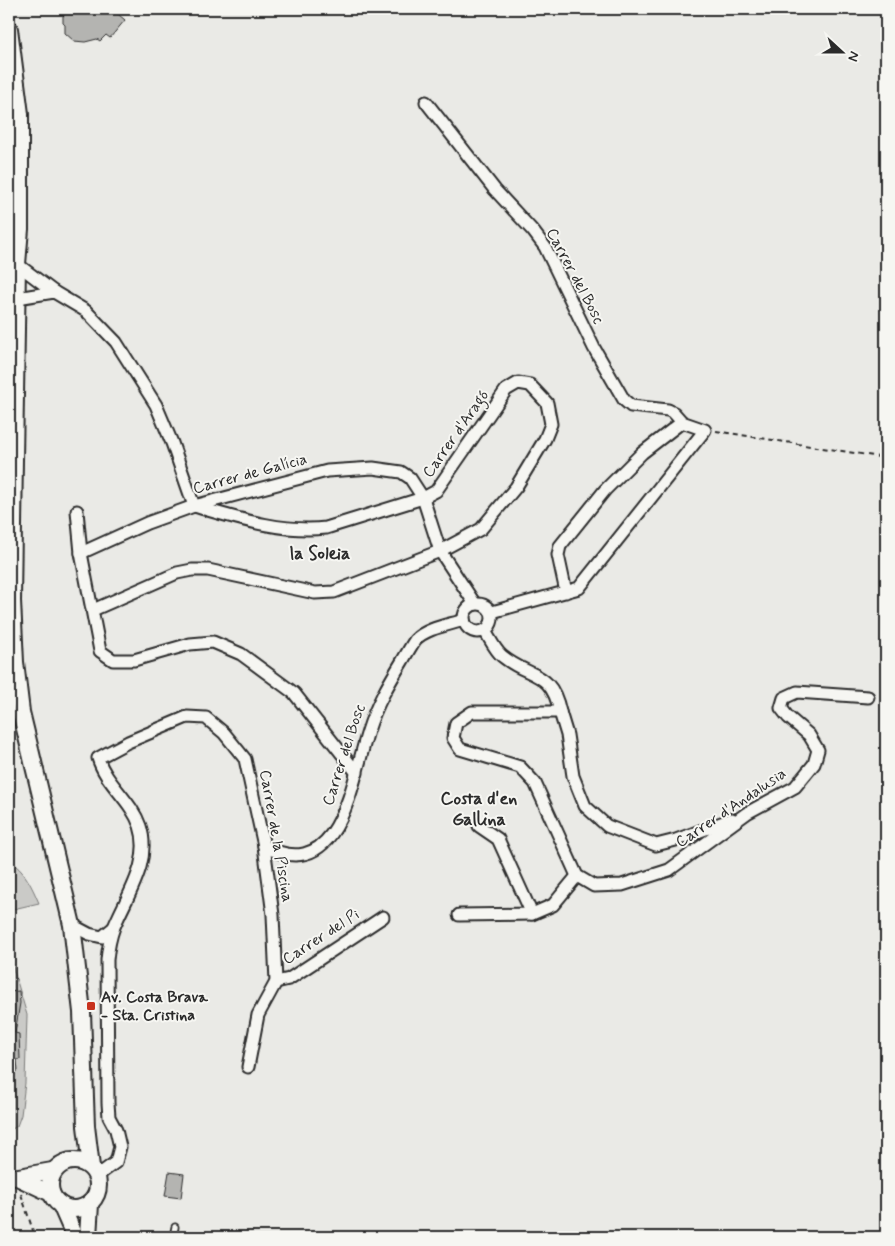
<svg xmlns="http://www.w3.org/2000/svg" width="895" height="1246" font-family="Mynerve,sans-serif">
<rect width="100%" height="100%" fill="#eaeae6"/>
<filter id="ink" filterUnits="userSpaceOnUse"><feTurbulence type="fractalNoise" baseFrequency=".02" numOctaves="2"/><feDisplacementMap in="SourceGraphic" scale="10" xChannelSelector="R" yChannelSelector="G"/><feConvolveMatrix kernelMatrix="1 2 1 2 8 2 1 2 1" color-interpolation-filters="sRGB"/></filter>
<g filter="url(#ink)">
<g fill="#cacac7" stroke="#7a7a79">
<path d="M9 743C13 769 16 786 9 812Z"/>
<path d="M9 861C25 870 32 887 39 903L9 910Z"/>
<polygon points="9,943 14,971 27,1015 25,1083 21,1115 17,1126 9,1131"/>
<polygon points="9,1190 15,1211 15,1237 9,1237"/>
</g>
<g fill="#b4b4b1" stroke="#2b2b2b">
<polygon points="71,9 112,9 125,20 110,38 106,35 100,41 97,39 85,42 74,41 65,33 65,25 63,23 63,16"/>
<polygon points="19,991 20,1003 15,1033 19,1034 20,1059 17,1060 18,1071 9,1072 9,992"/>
<polygon points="169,1172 184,1174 181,1198 165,1196"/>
</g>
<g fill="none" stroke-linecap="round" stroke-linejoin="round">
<g stroke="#2b2b2b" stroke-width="9">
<polyline id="service" points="173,1237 175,1227"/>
</g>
<g stroke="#2b2b2b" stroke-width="15">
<g id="minor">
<polyline points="426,102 495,190 533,231 545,247 594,348 624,400 631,406 668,410 674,413 682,422"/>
<polyline points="17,264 54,292"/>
<path d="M17 298 54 292 86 311 116 342 156 405 172 443 194 506C236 518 282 533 326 528L423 498 436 491 506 390 518 383 530 385 547 403 551 424 545 439 516 487 481 529 440 551 334 592 315 593 208 570H192L177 573 93 610"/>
<polyline points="77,511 81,553 100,651 113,660 134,660 190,644 213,642 241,654 294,693 357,773"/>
<polyline points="81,553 147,523 194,506 327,471 373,468 401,472 410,478 423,498 440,551 475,604"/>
<circle cx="478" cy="618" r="14"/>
<polyline points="492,612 579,588 705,430 682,422 642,453 605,490 560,546 558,555 566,592"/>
<path d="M485 631C490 639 495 650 502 656 530 679 551 669 560 712H472L456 723 453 738 460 749 520 767 535 783 577 876 594 886 622 885 669 870 747 813 795 787 814 764 818 750 809 735 788 717 781 708 784 698 797 692 868 697"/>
<polyline points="560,712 567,735 573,776 585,806 607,826 656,845 676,840 732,819"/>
<polyline points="479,826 498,839 532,914"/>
<path d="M264 846C341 886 352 780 368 731 376 705 389 683 403 660 407 653 411 646 415 640 426 628 449 625 464 620"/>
<polyline points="459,915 532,914 553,905 577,876"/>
<polyline points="72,925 89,934 102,937 113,928"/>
<polyline points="276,982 289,979 383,917"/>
<path d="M97 1176 116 1162 120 1147 116 1130 109 1117 108 1103 107 960C108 949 110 938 114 927 127 895 152 862 140 826 131 800 106 784 98 758L128 742 187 717 206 718 224 733 245 759 264 846 273 915 276 982 258 1015 248 1067"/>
</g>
</g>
<g stroke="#2b2b2b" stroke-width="19">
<g id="tertiary">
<polyline points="9,1177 16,1177 55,1170"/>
<polyline points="16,1177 52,1194"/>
</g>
</g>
<g stroke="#2b2b2b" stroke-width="20">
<g id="secondary">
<polyline points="9,29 20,114 20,229 17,264 13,525 12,601 15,662 21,712 72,925 82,1012 86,1126 91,1167"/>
<circle cx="74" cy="1185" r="24"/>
<polyline points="61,1205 75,1237"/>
<polyline points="88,1237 90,1204"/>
</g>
</g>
<g stroke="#2b2b2b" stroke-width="2" stroke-dasharray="5 4" stroke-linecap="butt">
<polyline points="716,431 886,458"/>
<polyline points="21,1194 35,1237"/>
</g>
<use href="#service" stroke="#f6f6f2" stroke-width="5.5"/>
<use href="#minor" stroke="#f6f6f2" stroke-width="11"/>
<use href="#tertiary" stroke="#f6f6f2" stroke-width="15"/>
<use href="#secondary" stroke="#f6f6f2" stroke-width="16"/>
</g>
</g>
<rect fill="#c8321e" stroke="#f6f6f2" stroke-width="2" x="86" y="1001" width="10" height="10" rx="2.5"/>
<g text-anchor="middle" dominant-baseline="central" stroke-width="4" stroke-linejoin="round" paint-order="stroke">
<g font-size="16" fill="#2b2b2b" stroke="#f6f6f2">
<text transform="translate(575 276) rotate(62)">Carrer del Bosc</text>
<text transform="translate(456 434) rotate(-55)">Carrer d'Aragó</text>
<text transform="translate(250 474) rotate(-15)">Carrer de Galícia</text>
<text transform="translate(344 755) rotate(-72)">Carrer del Bosc</text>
<text transform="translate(731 808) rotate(-34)">Carrer d'Andalusia</text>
<text transform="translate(276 836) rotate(80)">Carrer de la Piscina</text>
<text transform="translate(321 937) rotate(-33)">Carrer del Pi</text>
</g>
<g font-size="16" font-weight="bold" fill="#2b2b2b" stroke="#f6f6f2" text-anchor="start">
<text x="101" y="997">Av. Costa Brava<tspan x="101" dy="18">- Sta. Cristina</tspan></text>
</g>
<g font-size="18" font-weight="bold" fill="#2b2b2b" stroke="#f6f6f2">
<text x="320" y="554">la Soleia</text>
<text x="479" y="799">Costa d'en<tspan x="479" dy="21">Gallina</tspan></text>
</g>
</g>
<rect width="895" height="1246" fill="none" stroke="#f6f6f2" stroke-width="30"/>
<rect x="15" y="15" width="865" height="1216" fill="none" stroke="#2b2b2b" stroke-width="2" filter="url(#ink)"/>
<g transform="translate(842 52) rotate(111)" stroke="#f6f6f2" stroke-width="4" paint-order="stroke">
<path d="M0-4L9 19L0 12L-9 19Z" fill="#2b2b2b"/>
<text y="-8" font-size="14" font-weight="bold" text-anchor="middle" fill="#2b2b2b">N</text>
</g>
</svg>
